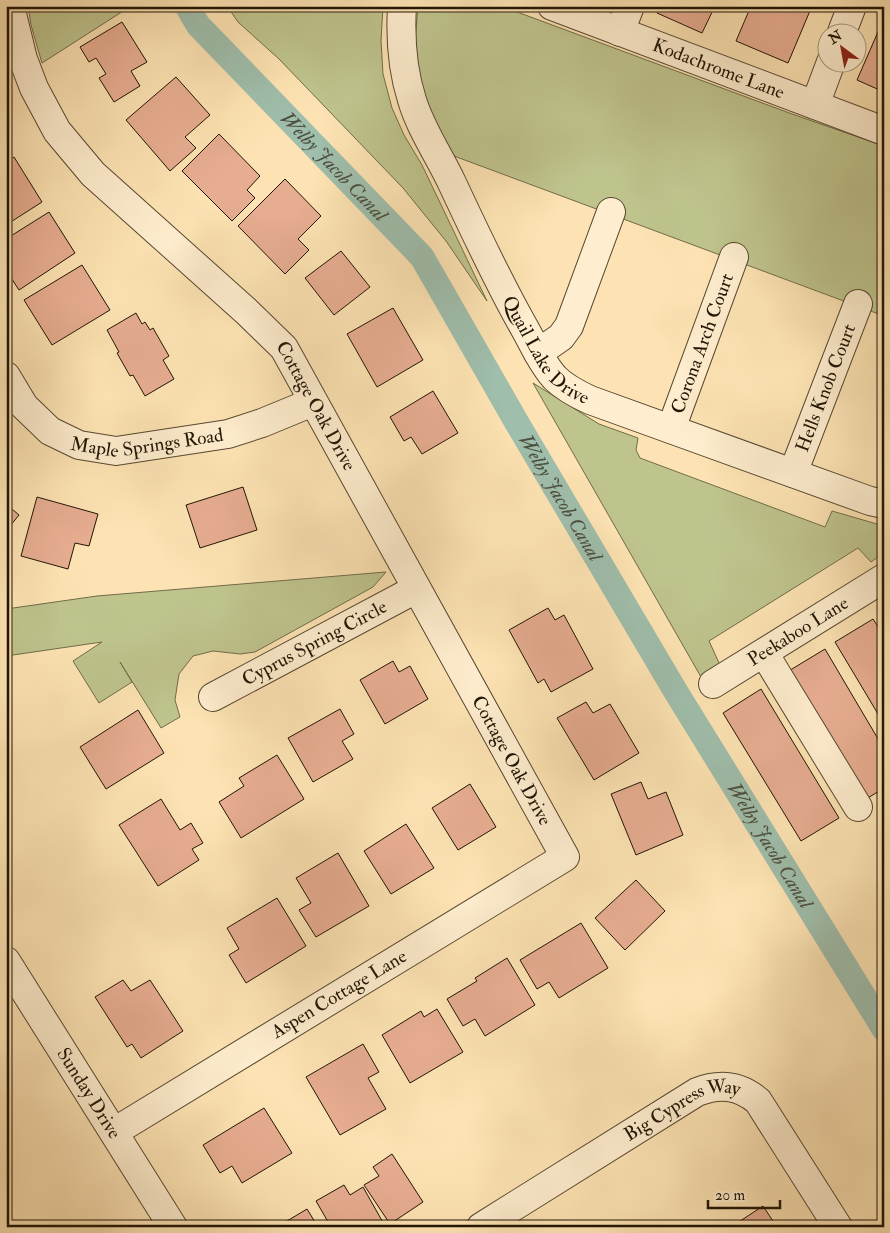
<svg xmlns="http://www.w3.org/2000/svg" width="890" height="1233" font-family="'IM FELL Double Pica',serif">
<rect width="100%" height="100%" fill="#fde3b3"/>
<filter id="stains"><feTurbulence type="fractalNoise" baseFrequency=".004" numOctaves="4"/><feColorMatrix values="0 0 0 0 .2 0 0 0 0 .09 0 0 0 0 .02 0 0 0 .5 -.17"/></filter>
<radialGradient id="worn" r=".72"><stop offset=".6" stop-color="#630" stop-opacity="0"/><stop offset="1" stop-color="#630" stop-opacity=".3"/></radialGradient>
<g fill="#bfc48d" stroke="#706c49">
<polygon points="28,6 131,6 42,63 31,25"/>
<polygon points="227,6 383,6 381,41 383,74 392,108 404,135 422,165 487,301 446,241 403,188 279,59 238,22"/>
<polygon points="418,6 501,6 792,114 884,146 884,316 454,156 446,144 426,104 414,53"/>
<path d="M533 383 599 424 638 438 636 450 640 458 825 527 832 511 877 524 884 531C884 548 885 553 871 562L858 548 709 641 720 665 701 677Z"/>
<polygon points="386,572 373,587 255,652 240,654 213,651 193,656 179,674 175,700 180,717 161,728 120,662 132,682 99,703 73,661 102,642 6,656 6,609 97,596"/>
</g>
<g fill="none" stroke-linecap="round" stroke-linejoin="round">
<path stroke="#9fbeac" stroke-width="25" id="s1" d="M187 6 198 25 422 257 517 423 676 692 884 1029"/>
</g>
<g fill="#e7ad91" stroke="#201505">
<polygon points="660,6 715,6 702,33 657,13"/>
<polygon points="751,6 812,6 788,63 736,41"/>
<polygon points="884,18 884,92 857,80"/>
<polygon points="122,22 147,62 131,71 140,86 114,102 99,78 106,74 96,58 89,62 80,47"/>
<polygon points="176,77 210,115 185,137 196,148 170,171 126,120"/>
<polygon points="219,134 260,176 247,190 255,198 232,221 182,171"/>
<polygon points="14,157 42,202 6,225 6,162"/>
<polygon points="285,179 321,216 298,239 309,250 285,274 238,226"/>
<polygon points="49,212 75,253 19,290 6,270 6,266 9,264 6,259 6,239"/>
<polygon points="341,251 370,287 334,315 305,278"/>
<polygon points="82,265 110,310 52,345 24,300"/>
<polygon points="393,308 423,360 377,387 347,334"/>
<polygon points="136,313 142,324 145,322 150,330 153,328 169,356 163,360 174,379 145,396 133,375 130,376 117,353 119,352 107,330"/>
<polygon points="433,391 458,433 422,454 411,437 404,441 390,417"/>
<polygon points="243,487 257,530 200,548 186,505"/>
<polygon points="37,497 98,514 89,546 75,543 68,569 21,556"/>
<polygon points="6,504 19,515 6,531"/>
<polygon points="548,608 555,620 564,615 593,669 551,692 544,679 538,683 509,630"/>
<polygon points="873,619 884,636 884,724 835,642"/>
<polygon points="825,649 884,749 884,788 863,801 787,672"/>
<polygon points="393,661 399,672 410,666 428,699 385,724 360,680"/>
<polygon points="761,689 839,818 801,841 723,713"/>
<polygon points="586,702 593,713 610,704 639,753 594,780 557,718"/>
<polygon points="340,709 354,734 342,741 353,759 313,782 288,738"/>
<polygon points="138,710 164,753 106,789 80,747"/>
<polygon points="277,755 304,799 241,838 219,802 244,786 239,778"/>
<polygon points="641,782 648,799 666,792 683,835 636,855 611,794"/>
<polygon points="470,784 496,827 458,850 432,808"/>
<polygon points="161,799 180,830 191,823 203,843 192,849 199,860 158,886 119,825"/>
<polygon points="406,824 434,868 391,894 364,851"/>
<polygon points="338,853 369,906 316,937 299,910 311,903 296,878"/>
<polygon points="636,880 665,911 625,950 595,918"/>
<polygon points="277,898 306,946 246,983 229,955 239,949 227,928"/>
<polygon points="581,923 608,968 559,998 549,982 537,989 520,960"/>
<polygon points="507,958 535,1005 485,1036 475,1019 463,1026 447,999 477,981 475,978"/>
<polygon points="123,980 131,991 150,980 183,1031 141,1058 132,1044 127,1047 95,997"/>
<polygon points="437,1009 463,1052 410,1083 382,1035 421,1011 424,1017"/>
<polygon points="363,1044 379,1072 368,1078 386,1109 340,1135 306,1077"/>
<polygon points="264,1108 292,1153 242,1183 232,1166 220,1173 203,1145"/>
<polygon points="392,1154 423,1202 390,1224 364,1185 379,1176 373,1167"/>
<polygon points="344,1185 350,1195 363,1187 385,1226 331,1227 316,1201"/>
<polygon points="763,1206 777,1227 731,1227"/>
<polygon points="307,1209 318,1227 277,1227"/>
</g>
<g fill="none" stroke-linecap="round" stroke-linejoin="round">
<g stroke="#574830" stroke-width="30">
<g id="minor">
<path id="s2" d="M10 6 23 59 34 88 57 131 93 174 246 311 284 348 565 857 114 1132"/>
<path id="s3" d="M402 6C400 39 402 69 412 100 421 130 439 155 452 183 475 232 498 282 525 329 534 345 542 364 555 378 565 388 577 394 590 400L870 501 884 504"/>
<path id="s4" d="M552 6 884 131"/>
<polyline points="620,32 630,6"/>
<polyline points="842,32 852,6"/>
<polyline points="815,105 831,62"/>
<polyline points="538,353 561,337 569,326 611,212"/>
<path id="s5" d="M6 376 24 406 50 431 79 445 116 451 228 434 262 423 313 402"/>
<path id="s6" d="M671 429 734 257"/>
<path id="s7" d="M793 473 858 304"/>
<polyline points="764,653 858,807"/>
<path id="s8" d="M713 684 884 578"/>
<path id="s9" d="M213 697 416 589"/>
<path id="s10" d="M6 961 173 1227"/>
<path id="s11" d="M481 1227 697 1092C720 1083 739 1085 758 1101L838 1227"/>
</g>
</g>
<use href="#minor" stroke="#feedce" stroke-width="28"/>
</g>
<g text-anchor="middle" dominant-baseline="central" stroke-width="4" stroke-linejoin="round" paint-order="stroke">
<g font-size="19" fill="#201505" stroke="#feedce">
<text stroke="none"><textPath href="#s4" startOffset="178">Kodachrome Lane</textPath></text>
<text stroke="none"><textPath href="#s6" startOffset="91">Corona Arch Court</textPath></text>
<text stroke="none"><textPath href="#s3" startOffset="381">Quail Lake Drive</textPath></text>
<text stroke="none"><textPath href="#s7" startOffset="91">Hells Knob Court</textPath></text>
<text stroke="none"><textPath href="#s2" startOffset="515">Cottage Oak Drive</textPath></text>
<text stroke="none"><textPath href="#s5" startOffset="172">Maple Springs Road</textPath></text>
<text stroke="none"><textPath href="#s8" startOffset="100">Peekaboo Lane</textPath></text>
<text stroke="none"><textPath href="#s9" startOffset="115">Cyprus Spring Circle</textPath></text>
<text stroke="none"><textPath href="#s2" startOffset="920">Cottage Oak Drive</textPath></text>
<text transform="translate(339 994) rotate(-31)">Aspen Cottage Lane</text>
<text stroke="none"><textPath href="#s10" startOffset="156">Sunday Drive</textPath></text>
<text stroke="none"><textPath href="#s11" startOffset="235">Big Cypress Way</textPath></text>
</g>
<g font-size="20" font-style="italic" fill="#4c503f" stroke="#feedce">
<text stroke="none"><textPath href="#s1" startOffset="218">Welby Jacob Canal</textPath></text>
<text stroke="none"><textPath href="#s1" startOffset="622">Welby Jacob Canal</textPath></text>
<text stroke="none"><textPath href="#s1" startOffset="1028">Welby Jacob Canal</textPath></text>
</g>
</g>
<rect width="890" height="1233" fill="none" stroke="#fde3b3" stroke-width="25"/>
<rect x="8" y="8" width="875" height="1218" fill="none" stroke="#201505" stroke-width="2.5"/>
<rect x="12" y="12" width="865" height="1208" fill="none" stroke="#201505"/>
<g transform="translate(842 48) rotate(328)"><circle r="24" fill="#feedce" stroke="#a5977e"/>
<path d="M0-4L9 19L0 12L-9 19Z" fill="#8f2418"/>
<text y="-8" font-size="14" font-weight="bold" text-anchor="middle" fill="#201505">N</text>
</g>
<path d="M708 1200v8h72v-8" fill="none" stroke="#201505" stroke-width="2.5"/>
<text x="715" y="1200" font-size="15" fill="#201505" stroke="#feedce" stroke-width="4" paint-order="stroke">20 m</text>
<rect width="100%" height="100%" filter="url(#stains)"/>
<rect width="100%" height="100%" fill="url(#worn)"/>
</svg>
